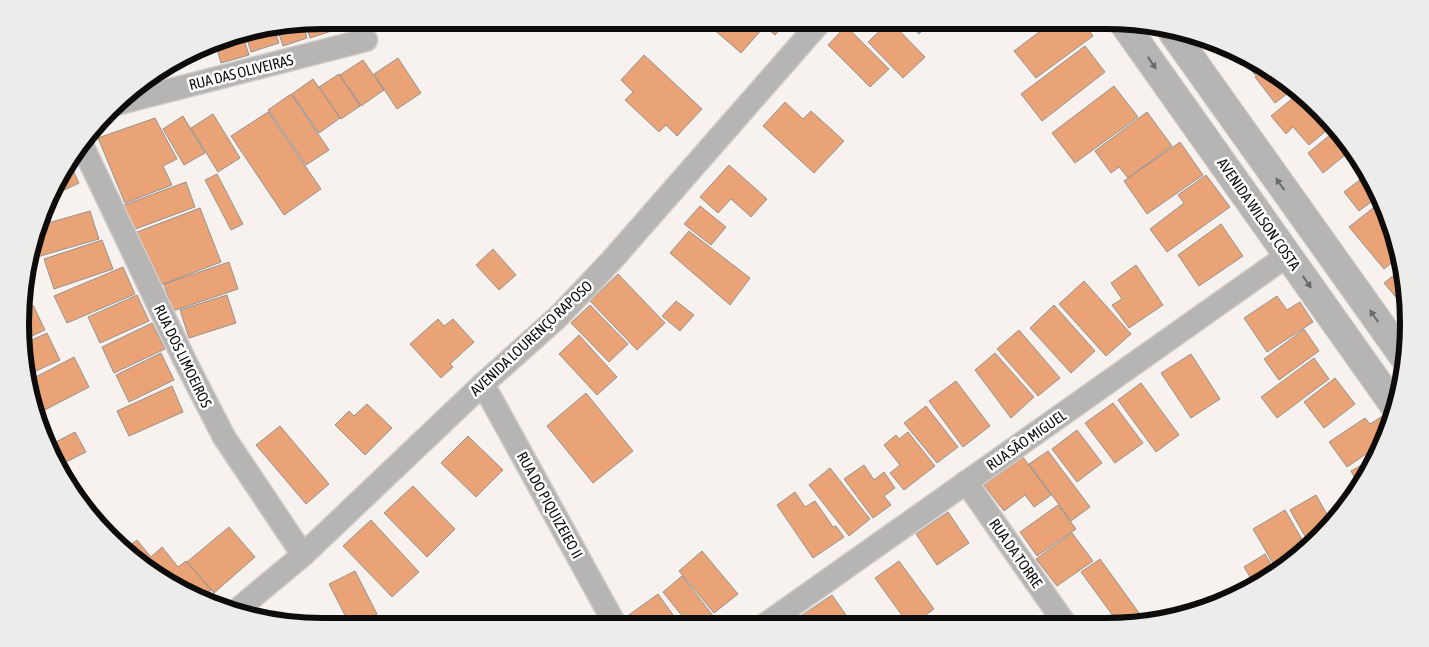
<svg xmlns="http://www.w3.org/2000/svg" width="1429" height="647" font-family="'Asap Condensed',sans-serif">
<rect width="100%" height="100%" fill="#f7f2ee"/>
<g fill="#e9a376" stroke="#989390">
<polygon points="324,20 338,20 341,28 310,38 305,23"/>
<polygon points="341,20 367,20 344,28"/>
<polygon points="703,20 755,20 764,27 741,53"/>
<polygon points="757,20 788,20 775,35"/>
<polygon points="905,20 932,20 919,34"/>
<polygon points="1055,20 1082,20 1093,36 1036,78 1014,51"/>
<polygon points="890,21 925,57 903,78 868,42"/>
<polygon points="303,23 307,38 283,46 277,28"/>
<polygon points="846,26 889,69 870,87 828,45"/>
<polygon points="274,28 279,43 251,52 245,33"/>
<polygon points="242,33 249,55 221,63 215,42 226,36"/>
<polygon points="1085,46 1105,72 1042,121 1021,94"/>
<polygon points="644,55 702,109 677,136 666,125 659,132 625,100 633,92 621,80"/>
<polygon points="1240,56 1262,70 1255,75"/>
<polygon points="398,58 421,93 397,109 374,74"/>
<polygon points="363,60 384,90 361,106 340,75"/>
<polygon points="1263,71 1292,90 1275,103 1255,77"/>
<polygon points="339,74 360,106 341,119 319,87"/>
<polygon points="313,79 340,118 319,133 292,94"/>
<polygon points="1114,86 1138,117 1075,163 1052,133"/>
<polygon points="291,94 329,150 306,165 268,110"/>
<polygon points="1298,94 1320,109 1332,126 1309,145 1293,127 1286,134 1271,116"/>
<polygon points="785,102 803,119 811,111 844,141 814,173 763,126"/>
<polygon points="268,112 321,189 284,215 231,136"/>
<polygon points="1147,112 1172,146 1128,178 1119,167 1111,173 1095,151"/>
<polygon points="213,114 240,158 218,172 191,128"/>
<polygon points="183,116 205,153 184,165 163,129"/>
<polygon points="155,118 177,159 163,166 172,185 125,203 98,138"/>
<polygon points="1335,131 1349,152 1323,173 1308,153"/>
<polygon points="1180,142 1203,175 1147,214 1124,181"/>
<polygon points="69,162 79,183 52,196 61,172"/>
<polygon points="729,165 767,199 751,217 731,199 718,213 700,197"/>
<polygon points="217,174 243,224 231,230 205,180"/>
<polygon points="1206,175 1230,207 1167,252 1150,229 1184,203 1178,195"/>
<polygon points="1365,176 1379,196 1359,211 1344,192"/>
<polygon points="186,182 195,207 133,230 124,205"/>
<polygon points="1382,201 1386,207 1389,225 1388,226 1390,229 1396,259 1384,269 1349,227"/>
<polygon points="700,206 726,227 711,245 684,224"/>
<polygon points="200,208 221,262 158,286 137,232"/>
<polygon points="90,211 99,239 37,257 33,245 41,225"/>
<polygon points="1221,224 1243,256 1199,286 1178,255"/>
<polygon points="689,231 750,278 730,305 670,253"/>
<polygon points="102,240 113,269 54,289 44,259"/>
<polygon points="493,249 516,275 499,290 476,265"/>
<polygon points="229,262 238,289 173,311 164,284"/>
<polygon points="1136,265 1163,305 1129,328 1112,305 1122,299 1111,283"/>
<polygon points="123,267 135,294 67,323 54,296"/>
<polygon points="1399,271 1404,299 1400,302 1384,283"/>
<polygon points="618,274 665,323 637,350 590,301"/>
<polygon points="1084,281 1131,334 1106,356 1059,304"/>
<polygon points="137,295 149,321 100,343 88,317"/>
<polygon points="227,295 236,323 189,338 180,310"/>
<polygon points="1277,296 1287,310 1300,302 1313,322 1267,352 1244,318"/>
<polygon points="676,301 694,315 680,331 662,316"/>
<polygon points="33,305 45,330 23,340 24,310"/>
<polygon points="590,305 628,344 609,362 571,323"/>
<polygon points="1054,305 1095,351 1071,373 1030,328"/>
<polygon points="438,319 444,326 453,319 474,342 450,364 453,367 441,378 410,344"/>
<polygon points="152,323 165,349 114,373 102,347"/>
<polygon points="1304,329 1319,351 1279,380 1264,359"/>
<polygon points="1019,330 1060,378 1038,396 997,349"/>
<polygon points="47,333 60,360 27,375 23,363 23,344"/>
<polygon points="579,335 617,377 597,395 559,354"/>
<polygon points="161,353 174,380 129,402 116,375"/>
<polygon points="995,353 1034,397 1011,418 975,370"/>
<polygon points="1191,354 1220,399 1191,418 1161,373"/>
<polygon points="74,357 89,387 39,413 28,381"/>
<polygon points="1314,358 1329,379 1277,418 1261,397"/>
<polygon points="1335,378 1355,404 1324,428 1304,402"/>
<polygon points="956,381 990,426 963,447 929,401"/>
<polygon points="1141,383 1179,435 1156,452 1118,400"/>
<polygon points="172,386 183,412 129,436 117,411"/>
<polygon points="586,393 633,451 593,483 547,426"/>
<polygon points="1113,403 1143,443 1115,463 1085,423"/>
<polygon points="367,404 392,428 365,455 335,425 349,411 354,416"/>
<polygon points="926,406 958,447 937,463 904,423"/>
<polygon points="1384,415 1389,423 1385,441 1347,467 1329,442 1365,418 1370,424"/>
<polygon points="280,426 329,484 306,504 256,445"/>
<polygon points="1077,430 1102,463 1077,482 1052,449"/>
<polygon points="75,432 86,452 58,466 50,445"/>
<polygon points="908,432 935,466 904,490 890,473 900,465 884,445 896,435 899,439"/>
<polygon points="468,436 503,470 476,497 441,463"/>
<polygon points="1048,451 1090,507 1071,521 1029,464"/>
<polygon points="1023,457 1051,495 1034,507 1025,495 1004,511 984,485"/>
<polygon points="1374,458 1375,459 1359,486 1351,471"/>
<polygon points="864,465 874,480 884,472 895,488 884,496 891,505 873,518 844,479"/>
<polygon points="830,468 870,519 849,536 809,485"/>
<polygon points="413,486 455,529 427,557 384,513"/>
<polygon points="795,492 805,507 815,501 833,527 836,526 844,537 813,558 777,505"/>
<polygon points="1316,495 1332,523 1310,545 1290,510"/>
<polygon points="1058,505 1076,529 1037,556 1020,532"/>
<polygon points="1285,510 1307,548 1290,564 1278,572 1253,529"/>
<polygon points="948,512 969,543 937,565 916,534"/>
<polygon points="371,520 419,572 392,597 343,546"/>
<polygon points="229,527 255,557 214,593 187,562"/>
<polygon points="1072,533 1093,561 1057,586 1036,559"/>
<polygon points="137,540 151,557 162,547 178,567 186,561 211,590 200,599 123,551"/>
<polygon points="702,551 738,594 714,613 679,571"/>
<polygon points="1265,554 1276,572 1255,585 1244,567"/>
<polygon points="1100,559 1147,624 1119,624 1081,572"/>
<polygon points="899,561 934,609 912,625 909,625 875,578"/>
<polygon points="355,571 377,614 351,627 329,584"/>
<polygon points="682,576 721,626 690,626 663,592"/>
<polygon points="658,594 681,626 632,626 626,617"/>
<polygon points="832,595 853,625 799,625 795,620"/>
</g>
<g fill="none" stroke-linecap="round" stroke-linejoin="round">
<g stroke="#d2cdca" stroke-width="25">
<g id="minor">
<polyline points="116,104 366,40"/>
<polyline points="82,145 185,361 224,437 303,555"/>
<polyline points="483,384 616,626"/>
<polyline points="966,482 1066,625"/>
<polyline points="237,610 303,555 483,384 559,316 612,260 822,20"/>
<polyline points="763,626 1288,255"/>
</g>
</g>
<g stroke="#d2cdca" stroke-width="30">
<g id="tertiary">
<polyline points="1124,24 1393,404"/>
<polyline points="1173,33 1403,356"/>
</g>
</g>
<use href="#minor" stroke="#b7b5b3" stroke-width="22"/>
<use href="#tertiary" stroke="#b7b5b3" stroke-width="28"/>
</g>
<defs><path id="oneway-solid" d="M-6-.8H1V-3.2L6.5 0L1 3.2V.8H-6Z" transform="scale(1.25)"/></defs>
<g fill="#6b6967">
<use href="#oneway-solid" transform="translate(1152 63) rotate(55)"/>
<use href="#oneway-solid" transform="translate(1280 184) rotate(-125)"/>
<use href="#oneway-solid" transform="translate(1307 282) rotate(55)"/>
<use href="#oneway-solid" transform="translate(1374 316) rotate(-125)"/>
</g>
<g text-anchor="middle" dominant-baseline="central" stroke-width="5" stroke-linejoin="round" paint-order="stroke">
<g font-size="15" fill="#0e0c0b" stroke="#fff">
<text transform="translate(241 72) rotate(-14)">RUA DAS OLIVEIRAS</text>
<text transform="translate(1259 214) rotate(55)">AVENIDA WILSON COSTA</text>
<text transform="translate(531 338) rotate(-43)">AVENIDA LOURENÇO RAPOSO</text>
<text transform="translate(183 356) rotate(64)">RUA DOS LIMOEIROS</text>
<text transform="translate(1026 440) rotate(-35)">RUA SÃO MIGUEL</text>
<text transform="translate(550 505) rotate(61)">RUA DO PIQUIZEIEO II</text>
<text transform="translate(1016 553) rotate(55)">RUA DA TORRE</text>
</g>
</g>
<path d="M0 0H1429V647H0ZM323 29H1106A294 294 0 0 1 1400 323V324A294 294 0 0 1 1106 618H323A294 294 0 0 1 29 324V323A294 294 0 0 1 323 29Z" fill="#ececeb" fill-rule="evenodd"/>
<path fill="none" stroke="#0e0c0b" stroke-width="6" d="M323 29H1106A294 294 0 0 1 1400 323V324A294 294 0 0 1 1106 618H323A294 294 0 0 1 29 324V323A294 294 0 0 1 323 29Z"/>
</svg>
